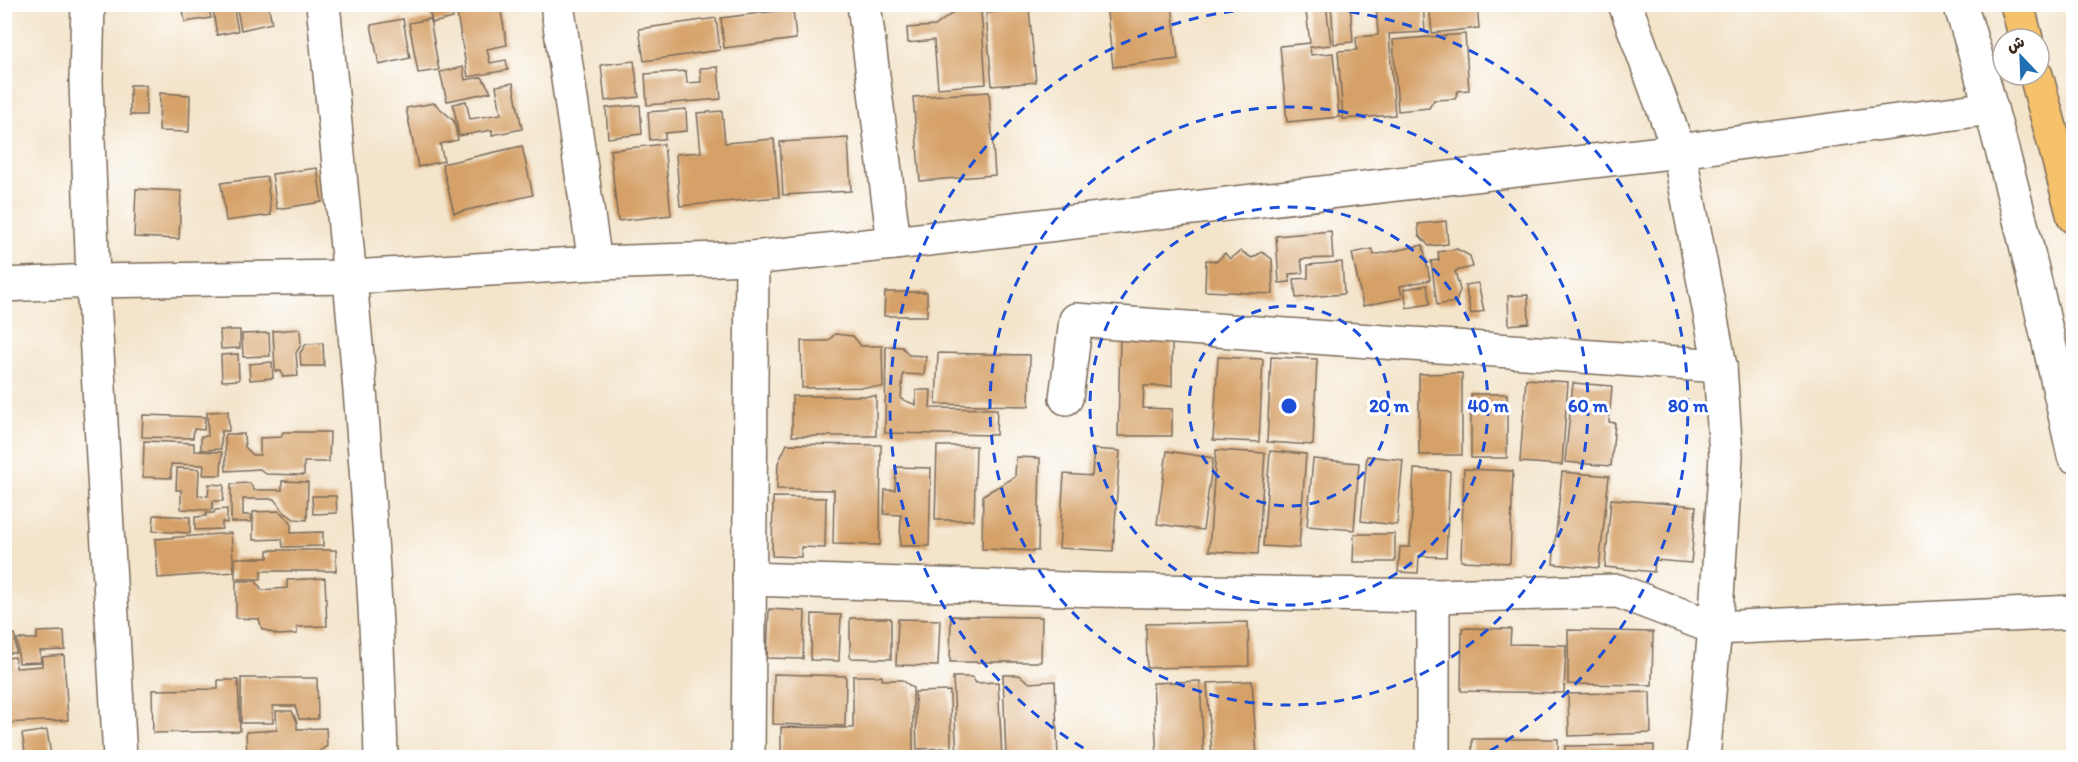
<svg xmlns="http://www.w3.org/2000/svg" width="2078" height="762" font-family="Itim,'Playpen Sans Arabic',sans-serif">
<rect width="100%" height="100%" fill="#fff"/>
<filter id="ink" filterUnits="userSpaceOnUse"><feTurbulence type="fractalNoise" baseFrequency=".0167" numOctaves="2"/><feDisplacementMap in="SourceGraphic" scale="12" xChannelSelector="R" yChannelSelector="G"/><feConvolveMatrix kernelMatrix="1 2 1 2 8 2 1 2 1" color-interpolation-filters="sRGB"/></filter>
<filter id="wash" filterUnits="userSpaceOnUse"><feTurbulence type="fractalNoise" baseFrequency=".008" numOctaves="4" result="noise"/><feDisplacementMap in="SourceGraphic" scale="24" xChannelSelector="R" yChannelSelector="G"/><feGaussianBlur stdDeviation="1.35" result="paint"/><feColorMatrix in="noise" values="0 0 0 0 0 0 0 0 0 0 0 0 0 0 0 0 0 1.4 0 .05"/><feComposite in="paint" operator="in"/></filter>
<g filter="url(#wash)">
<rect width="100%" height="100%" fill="#f3e4ca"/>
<g id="blocks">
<g fill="#d5a167">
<polygon points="182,4 201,4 201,8 209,6 211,18 185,22"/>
<polygon points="212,4 233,4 238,31 217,35"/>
<polygon points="236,4 268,4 272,23 241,30"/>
<polygon points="428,4 450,4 453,18 432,23"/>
<polygon points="1106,4 1172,4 1178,59 1113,67"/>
<polygon points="1305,4 1326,4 1331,45 1310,47 1311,55 1333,53 1339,117 1287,122 1280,46 1310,43"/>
<polygon points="1331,4 1350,4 1353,42 1334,44"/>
<polygon points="1376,4 1423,4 1425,32 1389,34 1395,115 1343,119 1338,51 1357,50 1356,37 1378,35"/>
<polygon points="1429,4 1477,4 1479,28 1432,33"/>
<polygon points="500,6 507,45 487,49 490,63 506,60 508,70 468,77 457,14"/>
<polygon points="793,9 796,39 724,48 721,18"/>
<polygon points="1029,9 1036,82 992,86 986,13"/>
<polygon points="981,10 986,84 938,88 934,40 908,43 907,28 935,26 954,12"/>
<polygon points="716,18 720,50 644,61 639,29"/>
<polygon points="403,19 410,58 379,65 371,25"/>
<polygon points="430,19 439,70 418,73 409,23"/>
<polygon points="1465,34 1469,90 1458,91 1455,99 1434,100 1429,108 1398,111 1393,40"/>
<polygon points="634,61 639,97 605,101 601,65"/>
<polygon points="463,67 465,80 482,77 491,92 447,101 440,72"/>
<polygon points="718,67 721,99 647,105 645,74 686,71 687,83 701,82 700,68"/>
<polygon points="513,83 522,129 492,135 492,130 459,136 453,104 466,101 470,119 501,114 496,86"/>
<rect x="130" y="85" width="16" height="30"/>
<polygon points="989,92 995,175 920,181 913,97"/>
<polygon points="160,93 190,95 189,132 159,131"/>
<polygon points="434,103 454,121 458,140 440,144 444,161 418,167 406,108"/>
<polygon points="640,105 642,134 608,138 606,108"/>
<polygon points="686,109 687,131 665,133 665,139 650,140 648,112"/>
<polygon points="722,111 725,143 774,139 779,197 680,206 676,154 701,152 697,113"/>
<polygon points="848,138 851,191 783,195 780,142"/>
<polygon points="664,144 671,215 618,221 610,150"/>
<polygon points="522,146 533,195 454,213 442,164"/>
<polygon points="317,168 322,202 277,209 272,174"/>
<polygon points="267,177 271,215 226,221 221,183"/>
<polygon points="136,189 181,191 179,239 134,237"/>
<polygon points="1446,221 1448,244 1429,246 1419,235 1418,224"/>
<polygon points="1331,231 1333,258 1301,259 1303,273 1289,274 1290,282 1279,283 1276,236"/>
<polygon points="1423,245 1430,280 1400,286 1402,298 1363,306 1352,253 1372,249 1374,255"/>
<polygon points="1457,249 1470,256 1473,267 1455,271 1460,290 1456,302 1437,305 1431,261 1439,260 1438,252"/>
<polygon points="1241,251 1252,258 1262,252 1272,259 1273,294 1205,291 1206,260 1217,261 1225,253 1230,259"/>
<polygon points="1342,262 1344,294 1296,298 1294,279 1308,278 1308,265"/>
<polygon points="1478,283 1484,311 1471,314 1465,285"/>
<polygon points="1427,285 1430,304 1407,308 1404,289"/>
<polygon points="885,292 927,292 927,316 884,316"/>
<polygon points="1528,295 1529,323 1509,325 1508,296"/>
<polygon points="300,329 301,345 296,353 298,376 283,377 281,371 275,371 273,331"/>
<polygon points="220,330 240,330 240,348 221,349"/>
<polygon points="269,333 270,356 243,357 242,334"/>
<polygon points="835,334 853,336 861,346 882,346 883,387 802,388 801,341 828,341"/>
<polygon points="1120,335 1172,336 1172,386 1144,386 1143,408 1172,409 1172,436 1118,436"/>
<polygon points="323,343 324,366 301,366 300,353 306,344"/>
<polygon points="886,346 902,347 909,355 926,356 924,375 903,374 901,399 916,405 916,390 931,390 930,408 997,409 996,435 885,433"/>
<polygon points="938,353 1030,355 1029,406 936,404"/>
<polygon points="238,354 239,380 222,381 221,355"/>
<polygon points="1218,357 1263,359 1259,442 1213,440"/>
<polygon points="1271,357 1317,359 1313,445 1267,442"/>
<polygon points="272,362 273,378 250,380 249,364"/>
<polygon points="1462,373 1462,455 1419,455 1419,374"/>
<polygon points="1526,379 1568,382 1562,465 1520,462"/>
<polygon points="1573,383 1612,386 1609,422 1615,423 1611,466 1565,462"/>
<rect x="1471" y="394" width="36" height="64"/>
<rect x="792" y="396" width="84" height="40"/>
<polygon points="228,411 229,431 221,431 221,449 201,450 201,436 208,436 207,412"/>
<polygon points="143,415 205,417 204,430 194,429 193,438 142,437"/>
<polygon points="283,432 330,432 329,462 304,462 304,475 266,474 260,469 226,471 225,434 244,434 245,447 253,455 260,455 260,438 281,437"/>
<polygon points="144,441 194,443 194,451 222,452 221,475 203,475 204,465 171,464 171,478 143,477"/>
<polygon points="787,444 881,445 880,545 833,544 834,490 777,489 778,463"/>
<polygon points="937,446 976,446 974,520 935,520"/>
<polygon points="1094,449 1120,451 1113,551 1059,548 1064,474 1092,476"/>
<polygon points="1216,450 1265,453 1258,554 1209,551"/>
<polygon points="1167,451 1213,458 1203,530 1157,524"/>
<polygon points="1270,451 1306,454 1299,548 1263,546"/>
<polygon points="1367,456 1403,460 1397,525 1361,521"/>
<polygon points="1016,457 1040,458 1038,551 982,549 983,495 1015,477"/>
<polygon points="1313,459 1359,463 1354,530 1307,526"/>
<polygon points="896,467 931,468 929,546 900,546 901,515 884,514 885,490 895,490"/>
<polygon points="177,468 199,469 198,495 208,496 209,484 224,485 223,501 213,501 212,510 181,509 181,490 176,490"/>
<polygon points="1414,469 1450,471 1446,557 1419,556 1418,573 1398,572 1400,547 1410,547"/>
<polygon points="1464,469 1513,471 1510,563 1461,561"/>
<polygon points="1562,472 1609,476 1599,568 1553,564"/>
<polygon points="282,481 308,482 307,520 294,519 284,512 274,499 243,499 243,515 251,515 251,522 231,522 231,484 250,483 254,490 282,490"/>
<polygon points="312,496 336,496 337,513 313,514"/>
<polygon points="773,497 826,498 825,548 801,547 801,557 772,556"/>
<polygon points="1611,499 1696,506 1691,563 1655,560 1654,572 1605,567"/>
<polygon points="227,509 227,523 222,522 222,529 195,530 195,517 206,516 206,513 214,513 215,510"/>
<polygon points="279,511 291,522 291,533 323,532 323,546 283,547 282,539 253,540 253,512"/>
<polygon points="154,515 190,517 190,533 153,531"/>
<polygon points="231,533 234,572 158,578 155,539"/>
<polygon points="1354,534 1395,534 1395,562 1353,562"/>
<polygon points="268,550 336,550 336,571 261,571 261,579 235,579 235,558 268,558"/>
<polygon points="325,578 327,626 297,627 297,634 278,635 262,629 259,619 236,618 236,581 256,581 262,590 287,588 287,580"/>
<polygon points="769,609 805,611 803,659 767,658"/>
<polygon points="812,614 841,615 839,661 811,660"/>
<polygon points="951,616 1042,617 1041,662 950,662"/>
<polygon points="850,618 891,618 891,659 850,658"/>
<polygon points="898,619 940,620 938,666 896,665"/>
<polygon points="1248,622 1249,666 1147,668 1146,624"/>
<polygon points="1462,628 1511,629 1510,644 1566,645 1564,693 1461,691"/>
<polygon points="1568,630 1653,632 1652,685 1568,684"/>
<polygon points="64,631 65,650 40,651 41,662 19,663 17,639 37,639 37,632"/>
<polygon points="4,634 15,634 16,653 4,653"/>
<polygon points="64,655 68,720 4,723 4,658 15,657 16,668 42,666 42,657"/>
<polygon points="774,674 846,676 845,726 773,724"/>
<polygon points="1003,675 1019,675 1030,683 1055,681 1058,758 1006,758"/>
<polygon points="853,676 882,676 882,680 902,680 913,688 913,758 781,758 781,727 853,728"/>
<polygon points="953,677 972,677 976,683 998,682 1002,758 957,758"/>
<polygon points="241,678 317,678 318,719 299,719 295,706 273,706 273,723 241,723"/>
<polygon points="218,680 238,680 240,731 153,733 152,690 218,689"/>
<polygon points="1200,681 1204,758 1157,758 1153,683"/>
<polygon points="1252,681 1257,758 1212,758 1207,683"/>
<polygon points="950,691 951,748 917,749 915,692"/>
<polygon points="1650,692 1651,733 1569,736 1568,694"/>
<polygon points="276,711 292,711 297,722 297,729 326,728 327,746 318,752 319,758 247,758 246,732 277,730"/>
<polygon points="47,730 51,756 26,758 22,734"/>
<rect x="1472" y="739" width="86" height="19"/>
<polygon points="1654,745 1654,758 1565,758 1565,746"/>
</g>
</g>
</g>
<g filter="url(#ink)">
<use href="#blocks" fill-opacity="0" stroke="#7b6b5a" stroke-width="1.5"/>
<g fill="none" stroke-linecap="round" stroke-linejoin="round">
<g stroke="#7b6b5a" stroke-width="36">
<g id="minor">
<polyline points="88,4 86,81 93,281 120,758"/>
<path d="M323 4C348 255 375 506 381 758"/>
<polyline points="557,4 595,263"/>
<polyline points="864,4 894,243"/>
<polyline points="1625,4 1679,151 1720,366 1726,456 1715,628 1703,758"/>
<path d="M1960 4C2007 153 2041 304 2074 456"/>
<polyline points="4,285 93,281 351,277 595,263 752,258 894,243 1679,151 1991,108"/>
<polyline points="1066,398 1076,320 1720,366"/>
<polyline points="749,579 1098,590 1433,596 1618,591 1715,628 2074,612"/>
<polyline points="748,758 752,258"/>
<polyline points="1433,758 1433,596"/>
</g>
</g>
<g stroke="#7b6b5a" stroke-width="36">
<g id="major">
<polyline points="2017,4 2026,39"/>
<polyline points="2036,75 2074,217"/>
</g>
</g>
<use href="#minor" stroke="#fff" stroke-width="33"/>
<use href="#major" stroke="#f5c16b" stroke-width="33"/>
</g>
</g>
<g fill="none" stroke="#1d4ed8" stroke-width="3" stroke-dasharray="10 8">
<circle cx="1289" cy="406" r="100"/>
<circle cx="1289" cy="406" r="199"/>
<circle cx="1289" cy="406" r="299"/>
<path d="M1099 757A399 399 0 1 1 1479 757"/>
</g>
<circle cx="1289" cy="406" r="9" fill="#1d4ed8" stroke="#fff" stroke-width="3"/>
<g font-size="18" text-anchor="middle" font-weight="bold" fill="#1d4ed8" stroke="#fff" stroke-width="6" stroke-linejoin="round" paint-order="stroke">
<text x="1389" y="412">20 m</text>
<text x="1488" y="412">40 m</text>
<text x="1588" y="412">60 m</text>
<text x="1688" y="412">80 m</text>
</g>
<rect width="2078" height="762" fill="none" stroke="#fff" stroke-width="24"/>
<g transform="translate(2021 57) rotate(337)"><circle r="28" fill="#ffffff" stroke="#b1aaa5" stroke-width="1.5"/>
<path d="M0-4.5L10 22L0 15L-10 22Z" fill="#1f6fb2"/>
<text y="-9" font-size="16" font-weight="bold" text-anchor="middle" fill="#3b2a1e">ش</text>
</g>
</svg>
